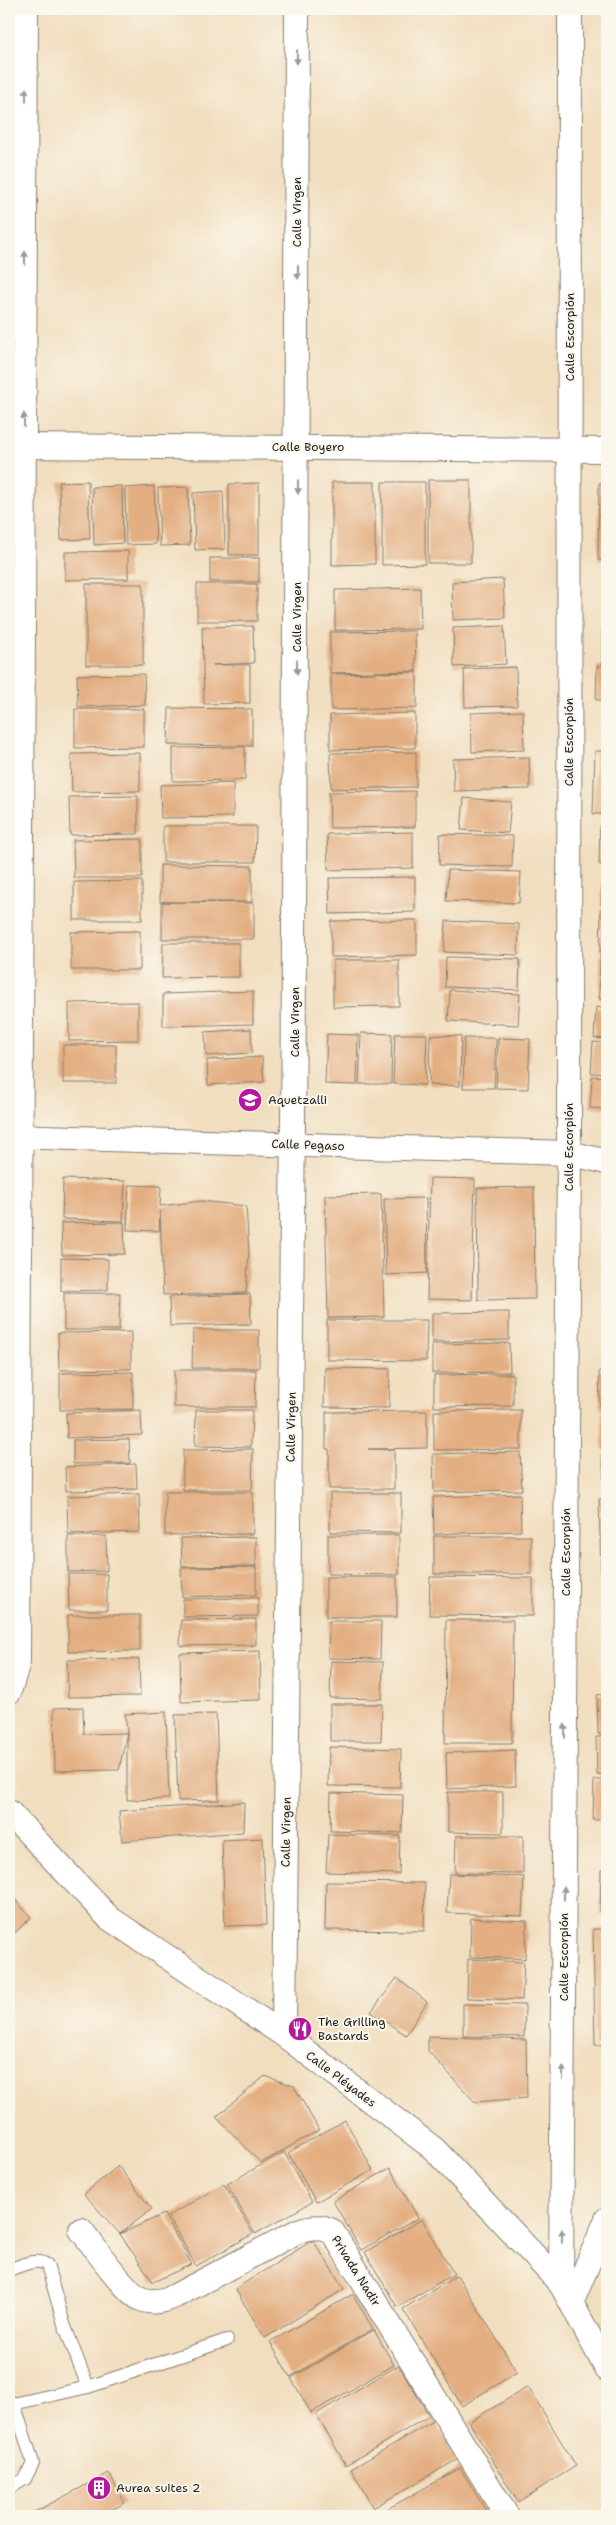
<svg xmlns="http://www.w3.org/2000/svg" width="616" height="2525" font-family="'Shantell Sans',sans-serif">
<rect width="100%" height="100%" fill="#fbf7ec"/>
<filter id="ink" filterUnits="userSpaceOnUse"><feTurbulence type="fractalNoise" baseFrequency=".02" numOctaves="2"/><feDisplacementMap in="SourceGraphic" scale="10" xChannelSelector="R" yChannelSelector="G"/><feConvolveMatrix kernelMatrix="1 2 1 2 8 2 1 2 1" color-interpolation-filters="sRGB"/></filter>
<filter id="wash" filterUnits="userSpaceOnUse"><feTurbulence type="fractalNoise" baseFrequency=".0096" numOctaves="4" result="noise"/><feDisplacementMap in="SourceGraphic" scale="20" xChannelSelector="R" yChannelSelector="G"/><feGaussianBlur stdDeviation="1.12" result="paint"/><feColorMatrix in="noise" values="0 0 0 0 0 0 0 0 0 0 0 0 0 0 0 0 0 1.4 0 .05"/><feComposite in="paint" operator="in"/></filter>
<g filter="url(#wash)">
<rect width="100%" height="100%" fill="#f1debf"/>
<g id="blocks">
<g fill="#e3af82">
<rect x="428" y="480" width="43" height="83"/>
<polygon points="88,481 90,539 61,540 59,482"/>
<polygon points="332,482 375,482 375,564 332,565"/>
<polygon points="382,482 425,482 425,564 382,565"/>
<polygon points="259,483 259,555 229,555 229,484"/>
<polygon points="599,483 607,483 607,560 598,560"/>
<polygon points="122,486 123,543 94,545 92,487"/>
<polygon points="154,486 156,544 126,545 125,488"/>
<polygon points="188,487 190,545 160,546 158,488"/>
<polygon points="223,491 225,549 195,550 193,493"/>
<polygon points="128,551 128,579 65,580 65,552"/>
<rect x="210" y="558" width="49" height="24"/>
<polygon points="503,579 505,618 453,620 452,582"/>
<rect x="86" y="584" width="57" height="81"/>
<rect x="197" y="584" width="60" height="37"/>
<polygon points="420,588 421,629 335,630 335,590"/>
<polygon points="253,626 254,663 213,665 250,665 250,703 204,704 202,627"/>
<polygon points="504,626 506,664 454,667 453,628"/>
<rect x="602" y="630" width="5" height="34"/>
<polygon points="415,631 416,671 330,673 330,632"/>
<polygon points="597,666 607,666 607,700 596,700"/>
<polygon points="516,667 517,706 465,707 464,669"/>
<polygon points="417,672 417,708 331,710 331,674"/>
<polygon points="144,674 145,705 78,707 77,675"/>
<polygon points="169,708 252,709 252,746 168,745"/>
<polygon points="75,709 144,709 144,747 75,748"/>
<polygon points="523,711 524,750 472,752 471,713"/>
<polygon points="415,713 415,748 330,750 330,715"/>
<polygon points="245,747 245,780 173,781 173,748"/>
<polygon points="595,751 607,751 607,814 593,814"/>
<polygon points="416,752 416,787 331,789 330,753"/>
<polygon points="140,753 140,791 72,792 71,754"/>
<polygon points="529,757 530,789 454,791 453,759"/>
<polygon points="233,783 233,817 161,818 160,785"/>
<polygon points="415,791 415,827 330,828 329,792"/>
<polygon points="138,796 138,834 70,835 69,797"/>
<polygon points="464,798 511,802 508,833 461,830"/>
<polygon points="163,826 256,826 255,862 163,862"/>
<polygon points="600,826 607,826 607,865 599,864"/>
<polygon points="413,832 413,868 328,870 327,834"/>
<polygon points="440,834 513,836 512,867 439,865"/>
<polygon points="142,839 142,878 74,878 73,840"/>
<polygon points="160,865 252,866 252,902 160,902"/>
<polygon points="603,867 607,867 607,905 601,905"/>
<polygon points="448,870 521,872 519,903 446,901"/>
<polygon points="415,877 415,912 330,914 329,878"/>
<polygon points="142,881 142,920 74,920 74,882"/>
<polygon points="162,902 254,903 254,939 162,939"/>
<polygon points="601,909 607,909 607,952 600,952"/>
<polygon points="417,920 417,955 331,957 331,921"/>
<polygon points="446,921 519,924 518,955 444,952"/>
<polygon points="140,931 140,970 71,970 71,932"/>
<polygon points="163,943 239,943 239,977 162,978"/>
<polygon points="600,956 607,956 607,999 599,999"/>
<polygon points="446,957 520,959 519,990 445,987"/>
<polygon points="333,960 399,960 399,1006 333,1007"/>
<polygon points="450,990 520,994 518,1025 448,1021"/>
<polygon points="253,991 253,1024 163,1026 163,994"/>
<polygon points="138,1002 138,1040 69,1041 69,1003"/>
<polygon points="596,1007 607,1008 607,1039 594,1038"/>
<polygon points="251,1029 252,1053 206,1056 205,1032"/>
<polygon points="361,1033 392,1034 391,1084 359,1084"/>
<polygon points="327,1034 358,1035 357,1085 325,1084"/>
<polygon points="395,1034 427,1034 425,1085 393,1084"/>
<polygon points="430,1035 461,1036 460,1086 429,1085"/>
<polygon points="464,1038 496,1038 494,1088 463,1088"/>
<polygon points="498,1038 530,1039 528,1089 496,1088"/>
<polygon points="593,1042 607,1043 607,1074 591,1073"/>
<rect x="63" y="1045" width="53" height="38"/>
<polygon points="262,1057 264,1082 208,1085 207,1060"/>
<polygon points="592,1076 607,1077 607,1109 590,1108"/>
<polygon points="430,1178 475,1179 472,1300 427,1299"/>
<polygon points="63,1179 125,1181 123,1221 62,1219"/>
<polygon points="129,1185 161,1186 160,1206 202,1201 246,1206 249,1252 246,1293 163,1295 160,1211 159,1231 127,1230"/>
<polygon points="534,1187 535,1299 478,1300 477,1188"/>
<polygon points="381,1194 384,1317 328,1318 325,1195"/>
<polygon points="426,1198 427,1273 386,1275 384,1199"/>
<polygon points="124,1222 125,1254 62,1255 61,1223"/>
<polygon points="61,1258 108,1259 108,1290 61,1291"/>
<polygon points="64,1293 120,1293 119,1330 64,1330"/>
<polygon points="250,1294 251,1324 170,1326 169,1297"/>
<polygon points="509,1312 509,1340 432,1342 432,1313"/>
<polygon points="327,1320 427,1320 426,1361 327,1360"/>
<polygon points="193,1330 259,1330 259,1368 192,1368"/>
<polygon points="131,1332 131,1369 59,1370 58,1333"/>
<polygon points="509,1343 510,1372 432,1373 432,1344"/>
<polygon points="325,1368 390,1369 389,1408 324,1407"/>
<polygon points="174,1370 256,1370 255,1407 174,1407"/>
<polygon points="607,1370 607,1409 600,1409 599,1371"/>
<polygon points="133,1372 133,1409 60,1410 60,1373"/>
<polygon points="513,1374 513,1406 434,1407 434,1375"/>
<polygon points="141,1410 142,1435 67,1438 66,1413"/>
<polygon points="196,1410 252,1410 251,1447 195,1446"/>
<polygon points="521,1410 521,1449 434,1450 434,1411"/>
<polygon points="427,1411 427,1448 368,1449 394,1450 394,1489 329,1489 329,1449 326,1449 326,1412"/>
<rect x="602" y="1411" width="5" height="38"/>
<polygon points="129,1439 130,1463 73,1464 73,1440"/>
<polygon points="253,1449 252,1490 183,1490 183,1450"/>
<polygon points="520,1452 522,1490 434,1492 433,1454"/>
<polygon points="603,1454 607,1454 607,1492 604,1493"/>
<polygon points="136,1464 137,1489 66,1491 65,1467"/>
<polygon points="165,1492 253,1492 253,1534 165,1535"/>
<polygon points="330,1493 401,1493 401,1533 330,1532"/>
<polygon points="139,1494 140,1532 68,1534 67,1496"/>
<polygon points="520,1494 521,1531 434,1534 433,1497"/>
<polygon points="599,1499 607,1499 607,1537 600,1537"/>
<polygon points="328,1535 399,1535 399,1575 328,1574"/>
<polygon points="68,1536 106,1536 107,1571 68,1572"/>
<rect x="434" y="1536" width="97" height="38"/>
<polygon points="256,1537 256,1566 182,1567 181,1538"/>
<polygon points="600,1539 607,1539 607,1578 601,1578"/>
<polygon points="256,1567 256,1595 182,1597 181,1568"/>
<polygon points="68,1574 107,1574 107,1610 69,1610"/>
<rect x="326" y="1577" width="71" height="40"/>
<polygon points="430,1577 533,1578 533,1616 429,1615"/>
<polygon points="258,1598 258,1616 183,1617 183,1599"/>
<polygon points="68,1615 140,1615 140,1651 68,1652"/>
<polygon points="256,1619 256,1645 180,1646 181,1620"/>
<polygon points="446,1620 513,1620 512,1743 445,1743"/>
<polygon points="329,1621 381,1621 380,1659 328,1658"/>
<polygon points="260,1651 261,1700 181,1702 180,1653"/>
<polygon points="139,1659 140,1696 68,1697 67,1660"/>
<polygon points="331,1661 383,1662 382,1699 330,1698"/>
<polygon points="607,1694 607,1735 598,1734 597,1695"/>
<polygon points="330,1704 382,1704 381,1741 330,1741"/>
<polygon points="83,1707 84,1734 127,1733 119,1770 55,1771 54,1708"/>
<polygon points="166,1712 169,1799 127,1800 127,1731 125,1714"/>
<polygon points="216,1714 219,1800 178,1801 175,1715"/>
<polygon points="596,1737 607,1737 607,1775 597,1775"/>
<polygon points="329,1747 401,1749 400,1787 328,1786"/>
<polygon points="515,1750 516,1786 447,1789 446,1753"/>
<polygon points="594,1780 607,1780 607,1820 593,1820"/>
<polygon points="448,1792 503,1792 503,1833 448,1832"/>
<polygon points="331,1793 403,1795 402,1833 330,1831"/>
<polygon points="244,1802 243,1832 122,1841 119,1811"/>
<polygon points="328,1834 400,1836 399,1874 326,1872"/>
<polygon points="456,1836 523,1836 523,1874 455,1873"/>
<polygon points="263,1838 266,1925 225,1926 222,1840"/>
<polygon points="601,1870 607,1870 607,1915 600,1915"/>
<polygon points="449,1874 524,1877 522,1916 447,1913"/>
<polygon points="326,1882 425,1883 424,1931 325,1930"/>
<polygon points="9,1894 31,1917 9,1939"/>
<polygon points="471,1918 527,1921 525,1959 470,1957"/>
<polygon points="593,1929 607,1929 607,2045 595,2045"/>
<polygon points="468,1959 524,1962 522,2000 467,1998"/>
<polygon points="397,1978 427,2002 406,2035 371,2012"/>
<polygon points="463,2004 525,2005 524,2037 463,2036"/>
<polygon points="428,2036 526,2040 527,2098 475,2102 428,2051"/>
<polygon points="265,2076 294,2086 319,2130 261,2163 216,2117"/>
<polygon points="345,2120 373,2170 316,2202 288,2153"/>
<polygon points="284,2152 312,2202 255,2234 227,2184"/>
<polygon points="118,2166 152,2209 120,2234 164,2214 192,2264 153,2282 120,2234 84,2194"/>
<polygon points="390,2168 418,2218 361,2250 333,2201"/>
<polygon points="224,2184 253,2234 196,2266 168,2216"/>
<polygon points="422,2219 454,2274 397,2307 365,2252"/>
<polygon points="313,2240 344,2289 265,2338 235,2289"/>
<polygon points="457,2275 517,2372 462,2406 403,2309"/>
<polygon points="353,2294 373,2329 290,2377 270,2342"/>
<polygon points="374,2330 394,2365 311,2413 291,2378"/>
<polygon points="399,2365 429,2416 346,2465 316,2414"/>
<polygon points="528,2387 576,2466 518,2502 469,2422"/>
<polygon points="435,2420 458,2459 373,2508 351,2469"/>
<polygon points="460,2468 489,2516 375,2516"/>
<polygon points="109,2473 125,2503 99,2516 27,2516"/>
</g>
</g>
</g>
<g filter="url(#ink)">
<use href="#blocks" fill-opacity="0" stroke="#867d6e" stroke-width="1"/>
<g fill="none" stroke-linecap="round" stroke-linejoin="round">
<g stroke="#867d6e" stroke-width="14">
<g id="service">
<path d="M9 2270C20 2266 36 2257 47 2265L64 2324 88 2387"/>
<polyline points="9,2405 88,2387 227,2340"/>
<polyline points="9,2488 25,2479 33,2463 14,2403"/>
</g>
</g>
<g stroke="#867d6e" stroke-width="26">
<g id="minor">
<polyline points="9,446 607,450"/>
<polyline points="9,1136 569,1153 607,1162"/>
<polyline points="9,1692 18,1662 26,9"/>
<polyline points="9,1812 109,1918 284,2035 434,2149 561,2284 607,2369"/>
<path d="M284 2035C291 1360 299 684 297 9"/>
<path d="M81 2230C93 2245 126 2293 141 2299 153 2304 164 2301 175 2296L298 2231C309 2227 321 2225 332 2231L507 2516"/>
<polyline points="561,2284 569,1153 570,9"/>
<polyline points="572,2301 607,2219"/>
</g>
</g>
<use href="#service" stroke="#fff" stroke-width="12"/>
<use href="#minor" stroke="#fff" stroke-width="24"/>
</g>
<defs><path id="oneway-solid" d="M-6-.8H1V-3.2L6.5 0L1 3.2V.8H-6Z" transform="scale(1.25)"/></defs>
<g fill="#999">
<use href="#oneway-solid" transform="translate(297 57) rotate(90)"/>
<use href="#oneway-solid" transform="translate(26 95) rotate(-90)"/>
<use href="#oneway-solid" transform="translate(25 258) rotate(-90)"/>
<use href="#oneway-solid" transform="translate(298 272) rotate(90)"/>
<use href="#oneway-solid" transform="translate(24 420) rotate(-90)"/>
<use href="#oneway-solid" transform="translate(298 487) rotate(90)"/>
<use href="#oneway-solid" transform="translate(297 667) rotate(90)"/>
<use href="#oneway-solid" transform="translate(565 1731) rotate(-90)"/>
<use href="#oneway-solid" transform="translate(564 1893) rotate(-90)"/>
<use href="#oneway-solid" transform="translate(563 2073) rotate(-90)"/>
<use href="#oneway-solid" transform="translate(562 2236) rotate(-90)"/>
</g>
</g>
<defs>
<g id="school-disc" transform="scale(1.25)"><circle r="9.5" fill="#b5179e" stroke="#fbf7ec"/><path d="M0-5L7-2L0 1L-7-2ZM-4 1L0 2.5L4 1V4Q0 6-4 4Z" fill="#fff"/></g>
<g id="restaurant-disc" transform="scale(1.25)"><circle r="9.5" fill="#b5179e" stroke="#fbf7ec"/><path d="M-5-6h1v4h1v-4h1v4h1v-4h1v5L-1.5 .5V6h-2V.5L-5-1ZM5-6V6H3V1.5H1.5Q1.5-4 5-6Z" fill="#fff"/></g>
<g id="building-disc" transform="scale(1.25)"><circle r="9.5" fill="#b5179e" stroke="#fbf7ec"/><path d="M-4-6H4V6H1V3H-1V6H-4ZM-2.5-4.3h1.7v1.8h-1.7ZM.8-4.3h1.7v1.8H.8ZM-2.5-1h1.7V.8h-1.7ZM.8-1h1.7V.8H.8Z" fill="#fff"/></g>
</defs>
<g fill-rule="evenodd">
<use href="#school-disc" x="250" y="1100"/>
<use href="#restaurant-disc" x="300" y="2029"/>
<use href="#building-disc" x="99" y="2488"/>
</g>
<g text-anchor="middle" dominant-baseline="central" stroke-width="4" stroke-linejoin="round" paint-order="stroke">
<g font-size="12" fill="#1c1c1c" stroke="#fbf7ec">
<text transform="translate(297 212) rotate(-90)">Calle Virgen</text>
<text transform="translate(570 337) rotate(-90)">Calle Escorpión</text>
<text x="308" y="447">Calle Boyero</text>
<text transform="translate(297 617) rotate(-90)">Calle Virgen</text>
<text transform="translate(569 742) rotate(-90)">Calle Escorpión</text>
<text transform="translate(295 1022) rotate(-90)">Calle Virgen</text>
<text transform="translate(308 1145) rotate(2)">Calle Pegaso</text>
<text transform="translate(569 1147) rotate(-90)">Calle Escorpión</text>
<text transform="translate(291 1427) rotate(-89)">Calle Virgen</text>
<text transform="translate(566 1552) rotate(-90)">Calle Escorpión</text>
<text transform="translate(286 1832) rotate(-89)">Calle Virgen</text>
<text transform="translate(564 1957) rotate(-90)">Calle Escorpión</text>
<text transform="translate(341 2079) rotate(37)">Calle Pléyades</text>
<text transform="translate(356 2271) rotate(58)">Privada Nadir</text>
</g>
<g font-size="12" fill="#1c1c1c" stroke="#fbf7ec" text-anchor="start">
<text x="268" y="1100">Aquetzalli</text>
<text x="318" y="2022">The Grilling<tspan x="318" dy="14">Bastards</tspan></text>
<text x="116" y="2488">Aurea suites 2</text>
</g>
</g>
<rect width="616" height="2525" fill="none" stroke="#fbf7ec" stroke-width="30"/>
</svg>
